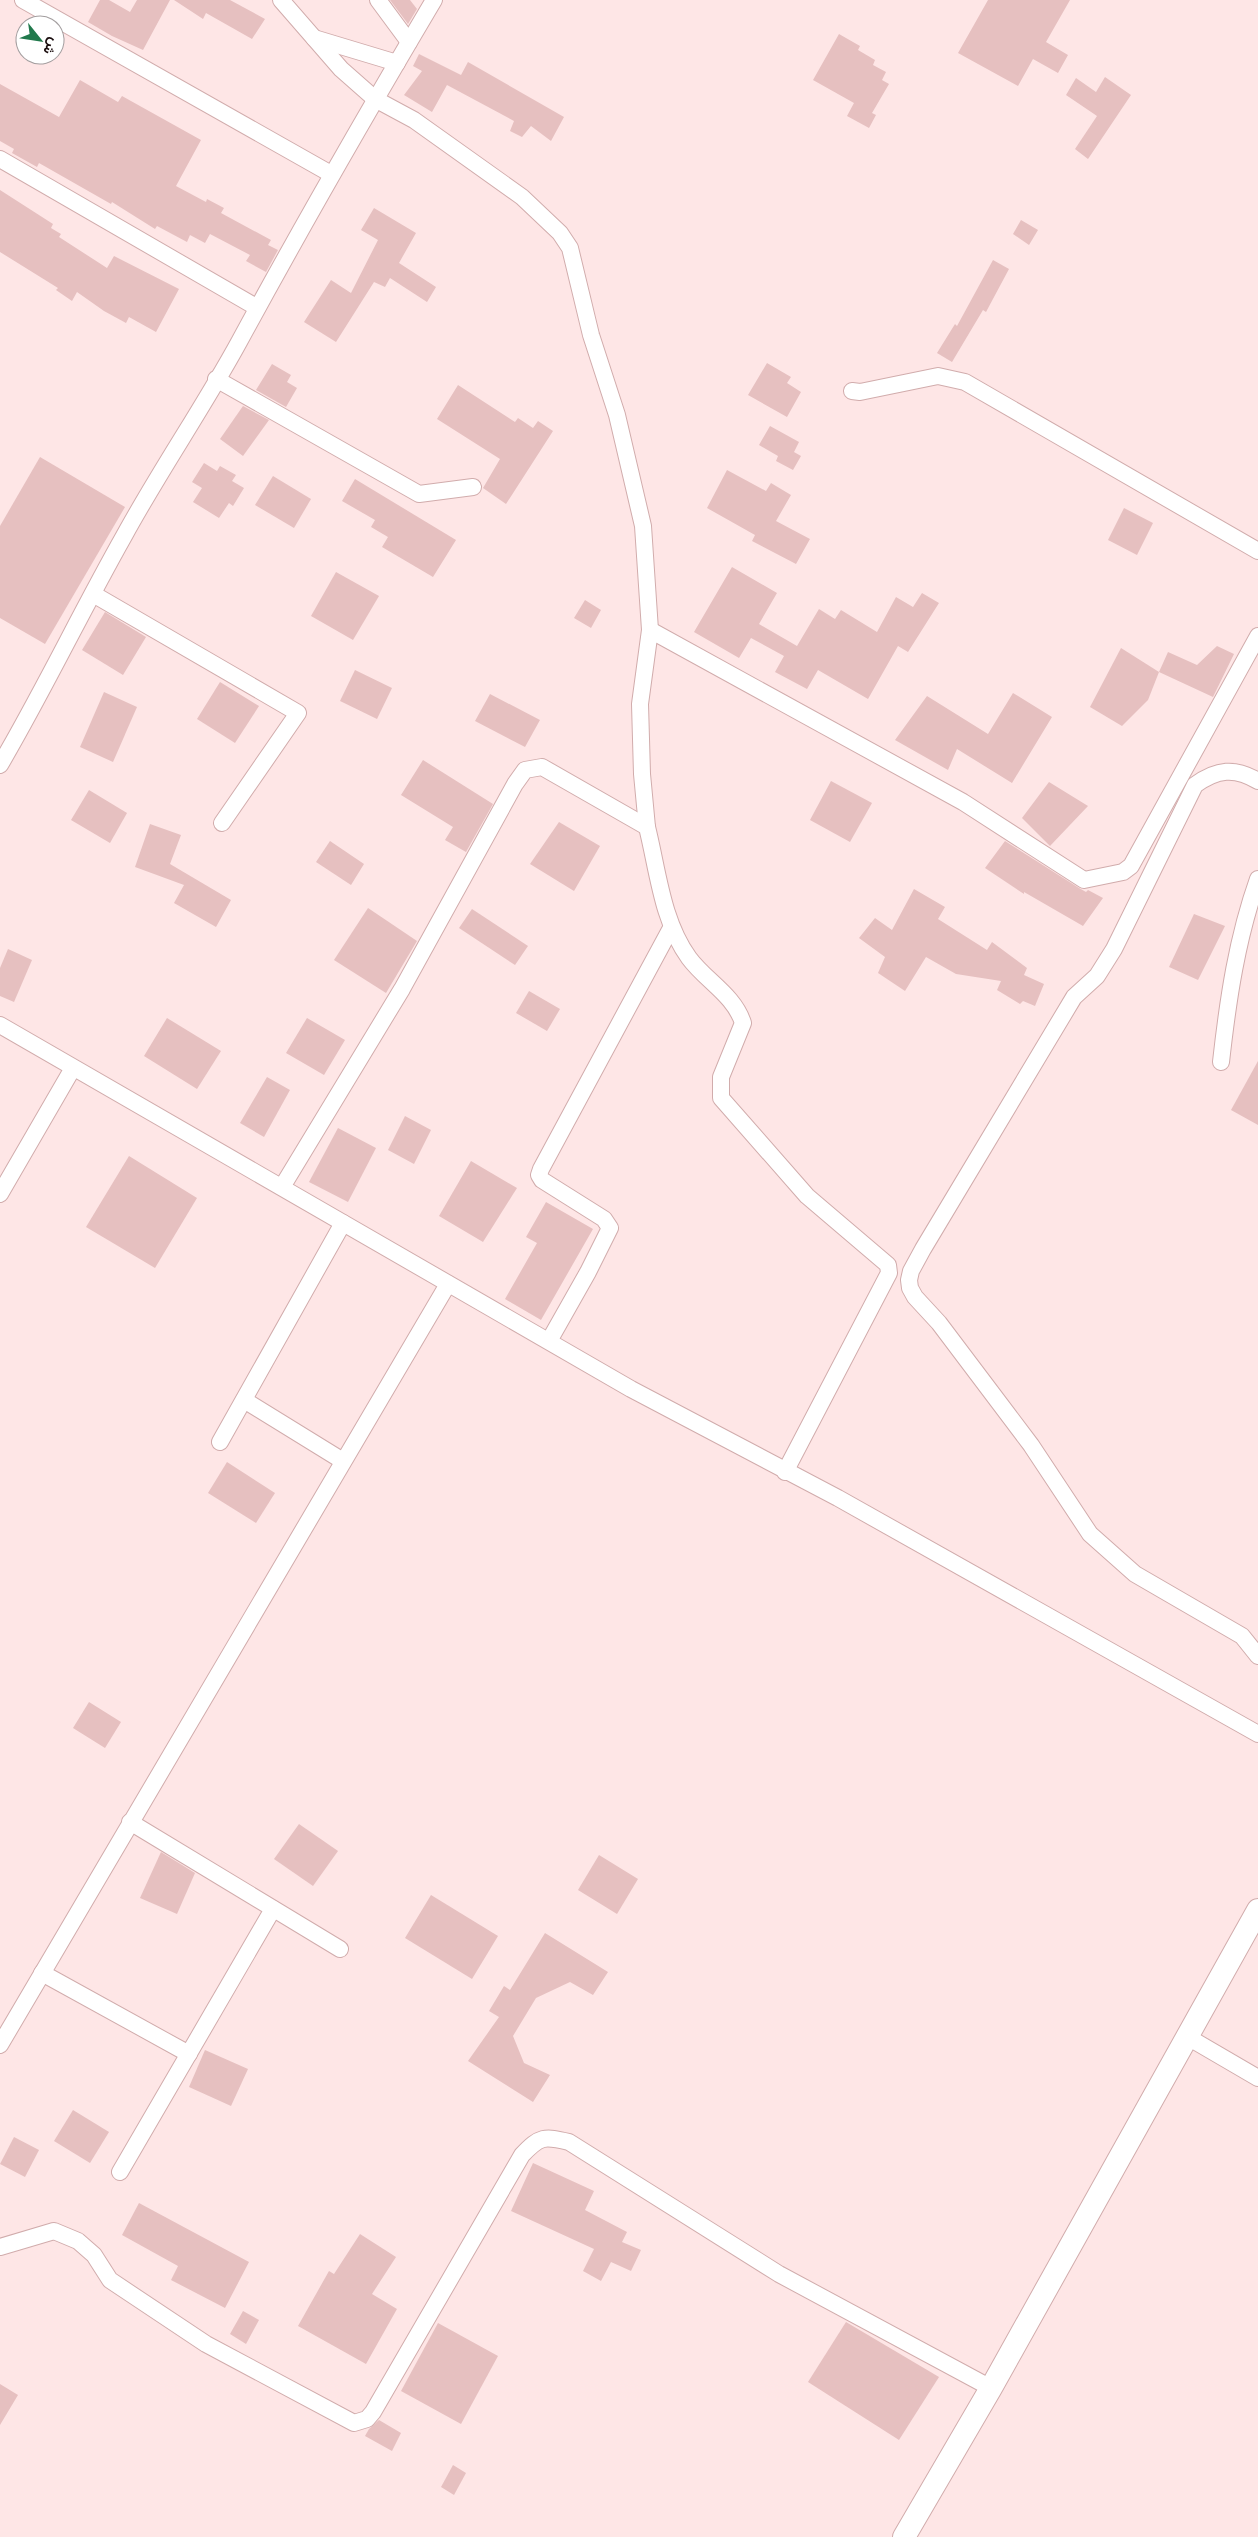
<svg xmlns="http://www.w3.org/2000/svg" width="1258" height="2537" font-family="'PT Sans Narrow',Vazirmatn,sans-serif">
<rect width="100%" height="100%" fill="#fee6e6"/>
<g fill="#e6c0c0">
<polygon points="100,0 109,0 130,12 137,0 170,0 143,50 112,36 88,22"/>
<polygon points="174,0 230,0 265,19 252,39 206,13 203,19"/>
<polygon points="390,0 410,0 417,9 408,24"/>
<polygon points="988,0 1070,0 1046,42 1068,55 1058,73 1033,59 1018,86 958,53"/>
<polygon points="839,34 860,46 858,50 875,60 873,65 886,72 882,80 889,84 872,113 876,115 869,128 847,116 854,103 813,80"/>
<polygon points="419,54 461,75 468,62 564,117 551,141 531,126 522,137 510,131 514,121 447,85 432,112 404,95 422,71 413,66"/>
<polygon points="1105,77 1131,95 1088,159 1075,149 1097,116 1066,95 1076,78 1096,92"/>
<polygon points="80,80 118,102 122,96 201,140 176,186 206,202 207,199 224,208 221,213 271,240 268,245 278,250 266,272 246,261 250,255 210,234 205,243 190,235 187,242 157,226 155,229 112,202 111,204 39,163 37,167 12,153 14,149 0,141 0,84 59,117"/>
<polygon points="0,190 53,224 51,228 61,234 59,237 107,268 114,256 179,289 156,332 129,317 126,323 104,311 77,292 72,301 56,290 58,288 0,252"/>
<polygon points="374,208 416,233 399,263 436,287 427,302 390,278 385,287 374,282 336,342 304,322 331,280 351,293 378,240 361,230"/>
<polygon points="1021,220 1038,230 1029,245 1013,234"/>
<polygon points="993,260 1009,269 986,312 983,310 952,362 937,353 955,324 957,326"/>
<polygon points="767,363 791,377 787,383 801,392 787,417 748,395"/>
<polygon points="272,364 291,375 287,382 297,388 286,407 256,390"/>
<polygon points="458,385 515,422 518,418 533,428 538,421 553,431 506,504 483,488 500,459 437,419"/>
<polygon points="243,406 269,420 243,456 220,439"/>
<polygon points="770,426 799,442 794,452 801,456 793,470 776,461 778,456 759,445"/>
<polygon points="40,457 125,507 45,644 0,618 0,526"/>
<polygon points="204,463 217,471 220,466 236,475 232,481 244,488 233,506 229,503 219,518 193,502 202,488 192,482"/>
<polygon points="727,470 766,491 771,483 791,495 776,521 810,539 796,564 752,541 755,535 707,508"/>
<polygon points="273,476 311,499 294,528 255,505"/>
<polygon points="355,479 456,540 433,577 382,547 388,537 371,527 375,520 342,501"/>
<polygon points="1124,508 1153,523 1137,555 1108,540"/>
<polygon points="732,567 777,593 759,624 797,646 819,609 835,619 841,610 877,632 896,597 913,607 922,593 939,603 908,652 898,646 868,699 818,670 807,689 775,672 784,656 751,638 739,658 694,632"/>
<polygon points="336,572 379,596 353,640 311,616"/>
<polygon points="585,600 601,610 591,628 574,618"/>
<polygon points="105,612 146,637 123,675 82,650"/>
<polygon points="1217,646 1234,654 1213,697 1159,672 1168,652 1197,665"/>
<polygon points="1121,648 1159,672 1148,700 1122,726 1090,707"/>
<polygon points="355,670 392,688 377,719 340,701"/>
<polygon points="220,682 259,706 235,743 197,719"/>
<polygon points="104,692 137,707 113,762 80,747"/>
<polygon points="1013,693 1052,717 1012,783 957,749 948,770 895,740 927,696 988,734"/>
<polygon points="490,694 540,720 525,747 475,721"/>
<polygon points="423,760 493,804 466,852 445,840 453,827 401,795"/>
<polygon points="831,781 872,803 850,842 810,820"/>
<polygon points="1049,782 1088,806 1050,846 1022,818"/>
<polygon points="89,790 127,813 110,843 71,820"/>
<polygon points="559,822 600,846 574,891 530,864"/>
<polygon points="150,824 181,835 170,864 231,900 216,927 174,903 184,885 135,867"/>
<polygon points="330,841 364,864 351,885 316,862"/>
<polygon points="1005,841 1079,888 1086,892 1088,890 1103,898 1083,926 1024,892 1024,894 985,868"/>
<polygon points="914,889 945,907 938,919 987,950 992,942 1027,968 1024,975 1044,984 1035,1006 1023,1001 1020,1004 997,990 1001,981 956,974 926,957 905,991 878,973 885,957 859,938 875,918 892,930"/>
<polygon points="368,908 417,941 386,993 334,960"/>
<polygon points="472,909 528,946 515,965 459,928"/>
<polygon points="1194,914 1225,926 1198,980 1169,967"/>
<polygon points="8,949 32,960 14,1002 0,996 0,968"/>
<polygon points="529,991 560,1009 547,1031 516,1013"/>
<polygon points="167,1018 221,1051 197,1089 144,1056"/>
<polygon points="307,1018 345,1040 324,1075 286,1053"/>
<polygon points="1258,1061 1258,1125 1231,1110"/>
<polygon points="267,1077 290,1090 264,1137 240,1123"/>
<polygon points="405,1116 431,1130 414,1164 388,1150"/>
<polygon points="338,1128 376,1148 348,1202 309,1182"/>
<polygon points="129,1156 197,1198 155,1268 86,1227"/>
<polygon points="471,1161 517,1188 483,1242 439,1216"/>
<polygon points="546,1202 593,1229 541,1320 505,1299 537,1243 526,1237"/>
<polygon points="227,1462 275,1493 256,1523 208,1493"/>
<polygon points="89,1702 121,1722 105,1748 73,1728"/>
<polygon points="299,1824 338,1851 313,1886 274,1859"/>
<polygon points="161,1852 195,1873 177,1914 140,1898"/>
<polygon points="599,1855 638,1879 617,1914 578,1890"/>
<polygon points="431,1895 498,1936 472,1979 405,1938"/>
<polygon points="545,1933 608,1972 593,1995 570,1982 536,1998 513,2036 524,2063 550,2075 533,2102 468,2061 499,2017 489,2011 504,1986 510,1990"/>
<polygon points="205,2050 248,2069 231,2106 189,2087"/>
<polygon points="73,2110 109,2132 90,2163 54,2141"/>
<polygon points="14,2137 39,2150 25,2177 0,2164"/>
<polygon points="533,2163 594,2191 585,2210 627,2232 622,2242 641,2250 631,2271 611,2262 601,2281 583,2271 594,2249 511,2211"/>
<polygon points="139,2203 249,2262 225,2308 171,2280 178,2266 122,2235"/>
<polygon points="360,2234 396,2257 372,2294 397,2309 366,2364 298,2326 329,2271 334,2274"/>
<polygon points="243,2311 259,2320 246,2344 230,2334"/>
<polygon points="846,2322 939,2377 899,2440 808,2382"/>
<polygon points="438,2323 498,2356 461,2424 401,2391"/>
<polygon points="0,2384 18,2395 0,2425"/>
<polygon points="379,2420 401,2433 392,2451 365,2436 369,2429"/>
<polygon points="453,2465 466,2473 454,2495 441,2487"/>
</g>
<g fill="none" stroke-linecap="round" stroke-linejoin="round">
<g stroke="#d1acac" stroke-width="18">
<g id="minor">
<polyline points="23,0 331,174"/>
<polyline points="281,0 341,69 375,99 414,120 522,197 560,233 570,248 591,335 617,415 643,526 650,630"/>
<polyline points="378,0 409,42"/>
<polyline points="314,38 397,63"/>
<polyline points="0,159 256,307"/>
<polyline points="216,379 419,494 473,487"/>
<polyline points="852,391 860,392 938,376 965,382 1258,551"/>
<polyline points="93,594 298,713 222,823"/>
<path d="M0 765C44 690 81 612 124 536 160 470 203 408 239 342 302 226 367 113 434 0"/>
<path d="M1258 781C1235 767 1217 769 1195 785L1114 949 1097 976 1074 997 923 1249 911 1271 909 1280 910 1288 915 1297 939 1323 1031 1445 1090 1534 1135 1574 1242 1636 1258 1656"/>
<polyline points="647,827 642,774 640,704 650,630 963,802 1084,880 1123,872 1131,866 1258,636"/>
<polyline points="0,1025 631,1389 838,1498 1258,1734"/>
<path d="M1221 1062C1228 999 1237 938 1258 879"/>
<path d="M282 1187 402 989 515 784 525 770 542 767 647 827C658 871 662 921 689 958 706 981 734 995 743 1023L721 1077V1098L807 1196 888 1265 889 1273 785 1472"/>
<polyline points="0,1194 73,1068"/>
<polyline points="549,1341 588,1272 610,1228 604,1219 542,1180 539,1175 541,1169 671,928"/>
<polyline points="244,1400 343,1461"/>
<polyline points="220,1442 343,1223"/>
<polyline points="130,1822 340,1949"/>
<polyline points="42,1973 189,2054"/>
<polyline points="1186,2036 1258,2078"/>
<polyline points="0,2045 448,1284"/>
<polyline points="120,2172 273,1909"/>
<path d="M0 2247 54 2231 78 2241 94 2255 110 2280 206 2344 354 2423 367 2419 373 2412 522 2155C540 2136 544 2136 569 2142L779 2274 991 2388"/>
</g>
</g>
<g stroke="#d1acac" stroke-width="24">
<polyline id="secondary" points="904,2537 991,2388 1258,1910"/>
</g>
<use href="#minor" stroke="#fff" stroke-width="16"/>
<use href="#secondary" stroke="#fff" stroke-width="22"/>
</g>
<g transform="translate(40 40) rotate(120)"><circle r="24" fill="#ffffff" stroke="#a39e9f"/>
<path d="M0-4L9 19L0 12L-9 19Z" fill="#21794c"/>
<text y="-8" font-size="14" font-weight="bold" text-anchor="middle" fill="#1a0d0e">ش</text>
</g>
</svg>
